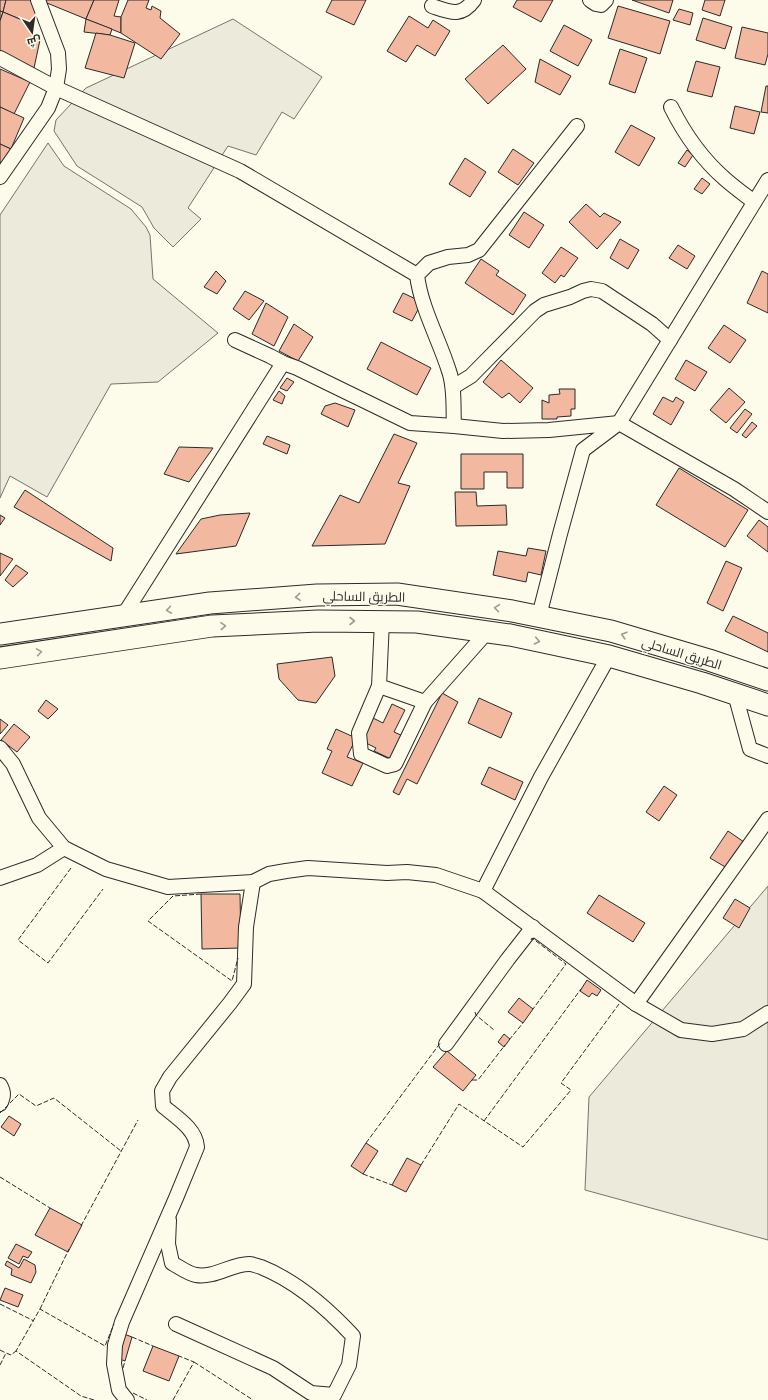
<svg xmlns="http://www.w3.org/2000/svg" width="768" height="1400" font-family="Cabin,Cairo,sans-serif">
<rect width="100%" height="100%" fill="#fdfbea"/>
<g fill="#ecebdb" stroke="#74746e">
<polygon points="233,19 322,77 294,119 282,112 256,155 228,146 188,208 201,219 173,247 154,228 142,207 77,166 54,131 56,120 86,88"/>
<polygon points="48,143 64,166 131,209 146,227 150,235 153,279 218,333 158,382 111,384 47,497 10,476 0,498 0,215"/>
<polygon points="768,886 768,1240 585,1190 589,1097"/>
</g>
<g fill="#f2b8a0" stroke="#2b2b2b">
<polygon points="0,0 6,0 3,12 0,11"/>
<polygon points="6,0 34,0 38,10 34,25 3,12"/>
<polygon points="42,0 94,0 86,19 42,1"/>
<polygon points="94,0 119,0 114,16 121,17 121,33 86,19"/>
<polygon points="128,0 149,0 146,8 151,10 152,6 161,11 160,18 180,34 161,59 121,33 121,17"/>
<polygon points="332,0 366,0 354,25 326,12"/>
<polygon points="517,0 553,0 541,22 513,7"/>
<polygon points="632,0 673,0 669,13"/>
<polygon points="705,0 725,0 720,16 702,10"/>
<polygon points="618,6 670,21 660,54 608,38"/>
<polygon points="679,9 693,13 690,25 673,20"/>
<polygon points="0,11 3,12 0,21"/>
<polygon points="3,12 34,25 32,36 40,40 34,68 0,51 0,21"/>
<polygon points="409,16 428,28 433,20 450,31 435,56 417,45 406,62 387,51"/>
<polygon points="703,18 732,27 725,49 696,40"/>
<polygon points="86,19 112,29 110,35 84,32"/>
<polygon points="564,25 592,40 578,66 550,51"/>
<polygon points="742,27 768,33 768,54 765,65 735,58"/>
<polygon points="96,33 110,35 135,43 124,78 85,68"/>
<polygon points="503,45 526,69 488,104 465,79"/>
<polygon points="620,49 647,58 635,93 609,84"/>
<polygon points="540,59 571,76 560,95 535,82"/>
<polygon points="696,61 720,67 712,97 687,91"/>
<polygon points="0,69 30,82 14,114 0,107"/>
<polygon points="766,86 768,86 768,113 761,112"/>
<polygon points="735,106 760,112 754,134 730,128"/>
<polygon points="0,107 24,118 11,149 0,144"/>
<polygon points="631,125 655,138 639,166 615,152"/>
<polygon points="0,144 11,149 4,164 0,162"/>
<polygon points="513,149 534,163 518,185 498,172"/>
<polygon points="687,150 693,155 685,167 678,163"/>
<polygon points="465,158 486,172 470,197 449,184"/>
<polygon points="702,178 710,184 702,194 694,189"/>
<polygon points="586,204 600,217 604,213 621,222 597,249 569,222"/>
<polygon points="524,212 544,225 529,248 509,235"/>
<polygon points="620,239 639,250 628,269 610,258"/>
<polygon points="678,245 695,256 687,269 669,258"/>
<polygon points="561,247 578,258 564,277 561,275 555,283 542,273"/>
<polygon points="481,259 499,271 496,275 526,295 513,315 465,283"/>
<polygon points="216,271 226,281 217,294 204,287"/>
<polygon points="762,271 768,274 768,313 747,303"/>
<polygon points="245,291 264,301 249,320 233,309"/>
<polygon points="403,293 422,302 412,321 393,312"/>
<polygon points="266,303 288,317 274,346 252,334"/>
<polygon points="294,324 313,337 298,361 279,351"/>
<polygon points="724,325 746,340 730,363 708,348"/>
<polygon points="381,342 431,368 417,395 367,369"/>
<polygon points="501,360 533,388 520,403 509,393 502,398 483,382"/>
<polygon points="686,360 707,372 695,391 675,379"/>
<polygon points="287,378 294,382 287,391 280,388"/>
<polygon points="729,388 745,402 726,423 710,410"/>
<polygon points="559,389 575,389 575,409 571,409 571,416 557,417 557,419 542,419 542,400 549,403 549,395 560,394"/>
<polygon points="279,391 285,396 282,404 273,400"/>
<polygon points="663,397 673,402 676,397 684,402 671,425 653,414"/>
<polygon points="335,403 355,410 348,427 321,414 325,406"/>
<polygon points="745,409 752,414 737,433 730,428"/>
<polygon points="752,422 757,426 746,438 742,435"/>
<polygon points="394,434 417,443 398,483 410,486 385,544 312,546 340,495 359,503"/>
<polygon points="267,436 290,445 287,454 263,444"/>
<polygon points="179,447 213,448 189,482 164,474"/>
<polygon points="461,454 523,454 523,488 507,488 507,472 484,472 484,489 461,489"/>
<polygon points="679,468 748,510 725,547 656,505"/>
<polygon points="25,490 113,548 111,561 14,507"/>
<polygon points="455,492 476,492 477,506 506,505 507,525 456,526"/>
<polygon points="250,513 236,546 176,554 201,519 220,515"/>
<polygon points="0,515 5,518 0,525"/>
<polygon points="759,520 768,527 768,552 747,536"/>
<polygon points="528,548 546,551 541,575 528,572 526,582 493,575 498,551 526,556"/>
<polygon points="0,553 13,559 0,576"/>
<polygon points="726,561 742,568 723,611 707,603"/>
<polygon points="16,565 28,573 13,587 5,580"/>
<polygon points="733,616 768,633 768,652 725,631"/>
<polygon points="332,657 335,676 316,703 298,700 279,679 277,664"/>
<polygon points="442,693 458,702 417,784 407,779 399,795 393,792"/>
<polygon points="479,698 512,713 501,738 468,723"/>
<polygon points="46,700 58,709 48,719 38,711"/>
<polygon points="392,704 405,710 394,732 403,736 391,759 374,751 376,748 362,741 373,718 383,723"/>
<polygon points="0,719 8,725 0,734"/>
<polygon points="14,724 30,737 17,752 1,740"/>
<polygon points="336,729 356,738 347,757 363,763 352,786 322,773 332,751 327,749"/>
<polygon points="489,767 523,782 515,800 481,784"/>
<polygon points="664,786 677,795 659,821 646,812"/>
<polygon points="728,831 744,842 727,868 710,858"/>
<polygon points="201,894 240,894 241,948 202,949"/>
<polygon points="599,895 645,923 633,942 587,913"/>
<polygon points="735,899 750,908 739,928 723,918"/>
<polygon points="587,980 601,990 597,996 592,993 589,997 580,991"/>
<polygon points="519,998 533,1009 523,1023 508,1012"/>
<polygon points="504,1034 510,1039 504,1047 498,1042"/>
<polygon points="447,1051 476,1075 463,1091 433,1067"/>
<polygon points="9,1116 21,1124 14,1136 1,1127"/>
<polygon points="366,1143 378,1151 363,1174 351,1166"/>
<polygon points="407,1158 421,1165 406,1192 392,1185"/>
<polygon points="50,1208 82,1225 68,1252 35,1235"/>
<polygon points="16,1244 32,1252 28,1258 23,1256 19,1264 8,1258"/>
<polygon points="24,1259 35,1265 36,1272 31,1283 11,1275 12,1269 5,1265 7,1261 19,1268"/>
<polygon points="5,1288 23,1295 18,1307 0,1300"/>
<polygon points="124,1334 132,1337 125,1361 117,1358"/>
<polygon points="153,1346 179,1356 169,1381 143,1371"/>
</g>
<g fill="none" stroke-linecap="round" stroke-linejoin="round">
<g stroke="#2b2b2b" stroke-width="16">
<g id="minor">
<polyline points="38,0 58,53 59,69 56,88 240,171 417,275"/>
<polyline points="590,0 596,4 601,5 606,0"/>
<path d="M432 6C450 12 461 18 474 0"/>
<polyline points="0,58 56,88 48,108 0,177"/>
<path d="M671 107C684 133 702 159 725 179 734 187 745 195 754 202"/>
<polyline points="768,180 619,423 734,489 768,512"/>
<path d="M283 363 297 368 410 423 454 426C453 407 455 388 449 371 439 339 421 308 417 275L429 263 448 257 468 255 479 250 577 126"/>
<polyline points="453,387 471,376 535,311 544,305 570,297 583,291 591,289 602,291 652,324 670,340"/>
<polyline points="454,426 503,431 549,430 619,423 583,450 560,534 539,616"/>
<polyline points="123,616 283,363 270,356 235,340"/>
<polyline points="382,621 379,686 425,702 487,632"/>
<polyline points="379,686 359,733 361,754 387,766 395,764 425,702"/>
<polyline points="735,694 750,749 768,756"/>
<polyline points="0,748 13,764 39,818 64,848 106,869 168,887 253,882 269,874 286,871 308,868 387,873 407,872 436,875 483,891 636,1004 681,1030 712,1034 743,1029 768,1013"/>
<polyline points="0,878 37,865 64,848"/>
<polyline points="483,891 541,777 609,656"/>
<polyline points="636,1004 768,819"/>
<polyline points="446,1044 508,959 533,927"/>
<path d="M0 1085C4 1092 4 1096 0 1104"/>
<path d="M169 1220 168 1244 172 1263C179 1267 189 1274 196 1275 215 1278 231 1264 249 1264 253 1264 257 1266 261 1267 296 1281 328 1309 353 1336L349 1365 334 1395 311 1393 273 1368 176 1324"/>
<path d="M127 1400 119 1390 114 1364 115 1345 122 1322 176 1198 197 1147C196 1129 176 1117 163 1106L162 1091 170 1077 230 1003 244 984 246 927 253 882"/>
</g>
</g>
<g stroke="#2b2b2b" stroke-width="23">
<g id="highway">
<polyline points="0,634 210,603 317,595 397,594 512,611 611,631 709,660 768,680"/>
<polyline points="0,658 212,626 318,621 417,622 510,635 609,656 702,683 768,705"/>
</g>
</g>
<use href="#minor" stroke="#fdfbea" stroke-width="14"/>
<use href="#highway" stroke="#fdfbea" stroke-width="21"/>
<g stroke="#2b2b2b" stroke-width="1" stroke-dasharray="5 2" stroke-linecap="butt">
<polyline points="71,868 18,940 48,963 103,889"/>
<polyline points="201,894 173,896 148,921 232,981 238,958"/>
<polyline points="531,940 532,938 566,964 533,1009"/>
<polyline points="475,1012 476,1015 494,1030"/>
<polyline points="509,1040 523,1023"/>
<polyline points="472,1080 478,1080 505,1045"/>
<polyline points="0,1113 19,1094 36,1106 54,1098 121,1151"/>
<polyline points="484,1121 581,989"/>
<polyline points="366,1143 441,1042"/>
<polyline points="421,1165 459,1104 523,1147 571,1090 561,1083 619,1004"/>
<polyline points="363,1174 392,1185"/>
<polyline points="0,1177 50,1208"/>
<polyline points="81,1226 138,1120"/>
<polyline points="0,1304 34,1321"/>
<polyline points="40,1309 69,1249"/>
<polyline points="132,1337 153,1346"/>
<polyline points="0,1350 6,1353"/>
<polyline points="194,1362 253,1400"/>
<polyline points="0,1365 6,1353 11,1355 16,1351"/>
<polyline points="123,1368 125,1361"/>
<polyline points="133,1393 147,1400"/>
<polyline points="94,1400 81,1396 16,1351 40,1309 105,1346 114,1324"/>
<polyline points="173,1400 194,1362 179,1356"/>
</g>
</g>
<defs><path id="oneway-chevron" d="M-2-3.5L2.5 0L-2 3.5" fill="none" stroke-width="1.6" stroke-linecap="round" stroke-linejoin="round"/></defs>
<g stroke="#9e9d94">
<use href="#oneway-chevron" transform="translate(298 597) rotate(175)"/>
<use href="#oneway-chevron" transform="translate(497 608) rotate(-172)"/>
<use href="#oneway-chevron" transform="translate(169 610) rotate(172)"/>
<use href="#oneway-chevron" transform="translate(352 621)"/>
<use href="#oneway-chevron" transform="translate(223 626) rotate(-3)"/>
<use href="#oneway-chevron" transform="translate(624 635) rotate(-163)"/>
<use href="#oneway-chevron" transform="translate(537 641) rotate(12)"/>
<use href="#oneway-chevron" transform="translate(39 652) rotate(-9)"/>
</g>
<g text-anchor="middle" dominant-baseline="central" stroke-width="3" stroke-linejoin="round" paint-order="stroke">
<g font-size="13" fill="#2b2b2b" stroke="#fdfbea">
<text transform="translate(364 596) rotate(1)">الطريق الساحلي</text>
<text transform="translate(682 653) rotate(17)">الطريق الساحلي</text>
</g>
</g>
<g transform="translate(32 32) rotate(167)" stroke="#fdfbea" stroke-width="3" paint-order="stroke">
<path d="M0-3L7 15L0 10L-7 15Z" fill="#2b2b2b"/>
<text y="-6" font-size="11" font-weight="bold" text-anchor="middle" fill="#2b2b2b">ش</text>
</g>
</svg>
